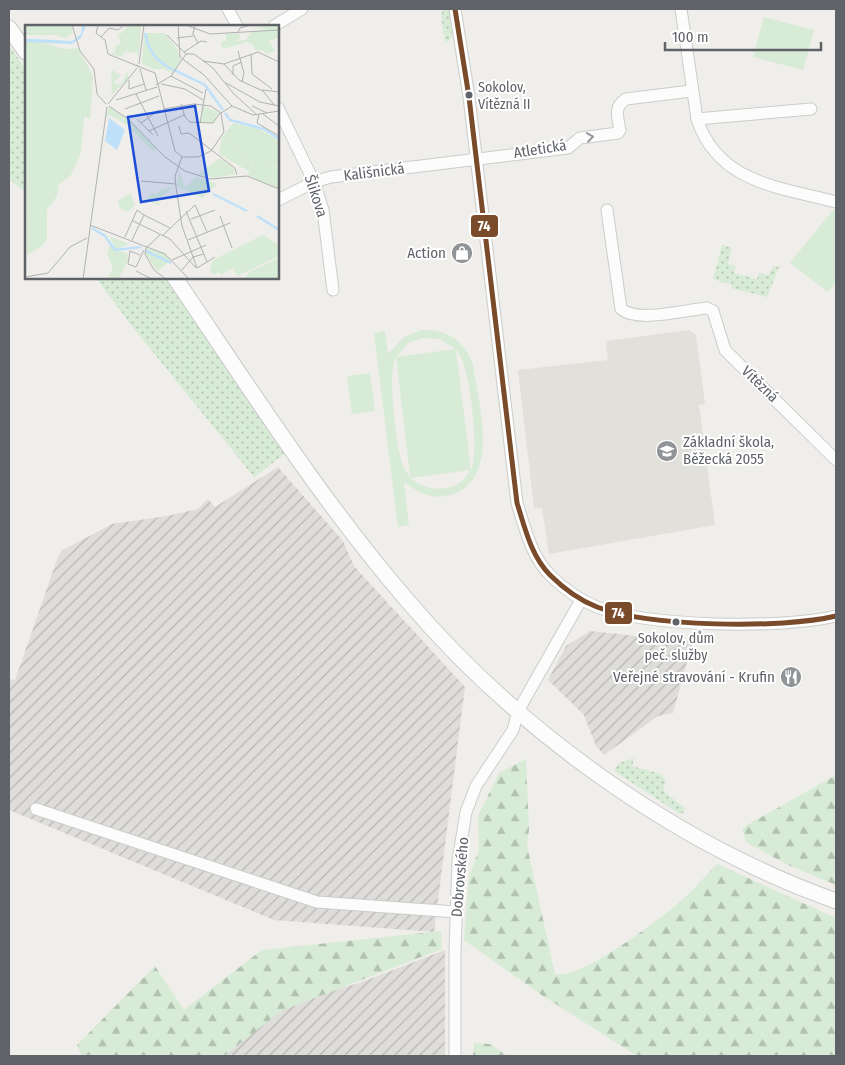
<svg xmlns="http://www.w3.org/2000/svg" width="845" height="1065" font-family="'Fira Sans Condensed',sans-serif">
<defs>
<pattern id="industrial-furrows" width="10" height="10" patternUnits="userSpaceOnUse" patternTransform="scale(1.25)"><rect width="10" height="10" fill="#dfddda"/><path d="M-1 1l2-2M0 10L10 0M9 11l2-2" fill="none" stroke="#b8b7b5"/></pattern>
<pattern id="grass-dots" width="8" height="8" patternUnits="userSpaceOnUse" patternTransform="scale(1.25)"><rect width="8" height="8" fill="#d8ebd6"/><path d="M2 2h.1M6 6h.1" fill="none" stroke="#b2c2b1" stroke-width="1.8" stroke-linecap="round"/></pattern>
<pattern id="forest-firs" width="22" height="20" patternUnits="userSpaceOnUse" patternTransform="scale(1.25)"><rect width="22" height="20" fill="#d8ebd6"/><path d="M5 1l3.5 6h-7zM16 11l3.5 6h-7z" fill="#b2c2b1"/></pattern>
</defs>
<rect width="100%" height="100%" fill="#efeeea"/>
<g fill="url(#industrial-furrows)">
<polygon points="278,467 343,541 354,566 465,687 434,932 274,920 9,810 9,679 15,680 58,557 63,550 112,524 167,516 198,509 208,499 215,507"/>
<polygon points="590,631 673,640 693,640 673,713 658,716 604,755 596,746 584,715 548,680 566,646"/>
<polygon points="445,950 445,1056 225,1056 225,1048 294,1002 362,982"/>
</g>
<polygon fill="#e2e0da" points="689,330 696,335 705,404 699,405 715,525 549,554 542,508 534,508 518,370 608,360 606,341"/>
<g fill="url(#grass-dots)">
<path d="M449 9C451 21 458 36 445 44L441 14 443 10Z"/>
<polygon points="9,45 26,70 26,193 9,179"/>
<polygon points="722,245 732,248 728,264 736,266 734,273 757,279 759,273 769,275 773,266 779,267 767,297 731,288 732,285 713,279"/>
<polygon points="96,278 165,278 286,453 254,477 131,325"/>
<polygon points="634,758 632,766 661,774 666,781 663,791 685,808 683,813 680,814 614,771 619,763"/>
</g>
<g fill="url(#forest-firs)">
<path d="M526 759 529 830 527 846 555 974C581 980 654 923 676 905 691 893 703 878 717 864L836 918V1056H637L540 994 464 940 469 876 479 850 478 816 499 773Z"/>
<polygon points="836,775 836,885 788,865 746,842 742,828"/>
<polygon points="441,931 442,949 281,1011 224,1056 82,1056 77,1045 155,966 184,1010 262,950"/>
<polygon points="474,1043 490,1044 508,1056 473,1056"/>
</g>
<g fill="#d8ebd6" fill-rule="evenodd">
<polygon points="764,17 814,30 803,70 753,57"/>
<polygon points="833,210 836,210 836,281 828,292 790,263"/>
<path d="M422 330C447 329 465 341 473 365 478 403 501 477 453 494 434 501 419 493 404 482L409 525 398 527 374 333 385 331 388 354 404 337ZM423 338 439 339 456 349 396 357 408 343ZM456 350C470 361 480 453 471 470ZM396 357 410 476V477C407 473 404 468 402 463 396 446 387 371 396 357ZM470 470C461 493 427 494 411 478Z"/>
<polygon points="370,373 375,411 352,414 347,376"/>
</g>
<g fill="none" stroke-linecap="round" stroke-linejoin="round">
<g stroke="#cbcccc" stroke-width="13">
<g id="minor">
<polyline points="228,9 237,26"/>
<path d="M455 9 469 97 517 503C525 528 531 556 550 575 564 589 579 600 597 607 649 627 782 629 836 616"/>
<path d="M681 9 697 119C718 183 779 187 836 202"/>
<polyline points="274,26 302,9"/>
<polyline points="278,108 314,182 323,210 333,290"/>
<polyline points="697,119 811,109"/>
<path d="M278 200 314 182 331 177 568 148 580 138 618 133 620 130C618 118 613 107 626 99L691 91"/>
<path d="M607 210 621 309C639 323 684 310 707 308L713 311 725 350 836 460"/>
<polyline points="36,809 317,902 456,912"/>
<polyline points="455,1056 455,951 458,861 466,812 476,786 513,730 518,711 581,600"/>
</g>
</g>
<g stroke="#cacacb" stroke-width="17">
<g id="secondary">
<polyline points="9,28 26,52"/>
<path d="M175 278C249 387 320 499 406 599 517 730 674 843 836 901"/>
</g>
</g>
<use href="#minor" stroke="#fdfcfc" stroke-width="11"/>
<use href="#secondary" stroke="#fdfcfc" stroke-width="15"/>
<g stroke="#fff" stroke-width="9">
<path id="bus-1" d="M455 9 469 97 517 503C525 528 531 556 550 575 564 589 579 600 597 607 649 627 782 629 836 616"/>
</g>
<use href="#bus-1" stroke="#7a4b2a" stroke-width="5"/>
</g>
<defs><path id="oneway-chevron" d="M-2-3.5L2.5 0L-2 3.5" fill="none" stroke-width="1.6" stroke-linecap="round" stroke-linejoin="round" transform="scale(1.25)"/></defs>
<use stroke="#96999c" href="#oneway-chevron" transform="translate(590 137) rotate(-8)"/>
<defs>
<g id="shop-disc" transform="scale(1.125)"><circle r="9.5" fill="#919496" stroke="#fff"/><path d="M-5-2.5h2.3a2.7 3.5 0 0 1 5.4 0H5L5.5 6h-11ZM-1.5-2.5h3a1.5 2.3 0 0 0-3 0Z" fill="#fff"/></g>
<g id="school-disc" transform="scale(1.125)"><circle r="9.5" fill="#919496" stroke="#fff"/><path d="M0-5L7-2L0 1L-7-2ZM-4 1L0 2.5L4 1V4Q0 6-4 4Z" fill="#fff"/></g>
<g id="restaurant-disc" transform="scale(1.125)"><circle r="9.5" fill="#919496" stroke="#fff"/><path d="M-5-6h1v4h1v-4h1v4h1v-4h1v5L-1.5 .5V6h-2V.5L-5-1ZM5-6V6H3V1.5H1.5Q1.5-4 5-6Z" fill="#fff"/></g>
</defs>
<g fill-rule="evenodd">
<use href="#shop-disc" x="462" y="253"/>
<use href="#school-disc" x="667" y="451"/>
<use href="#restaurant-disc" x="791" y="677"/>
</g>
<g fill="#5f6368" stroke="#fff" stroke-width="2">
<circle cx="469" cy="95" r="4.5"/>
<circle cx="676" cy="622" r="4.5"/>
</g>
<g text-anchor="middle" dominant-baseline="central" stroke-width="4" stroke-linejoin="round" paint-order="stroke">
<g font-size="14" fill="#5f6368" stroke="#fff" text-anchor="start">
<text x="478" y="87">Sokolov,<tspan x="478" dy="17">Vítězná II</tspan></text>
<text x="676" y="638" text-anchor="middle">Sokolov, dům<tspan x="676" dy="17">peč. služby</tspan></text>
</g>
<g font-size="15" fill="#5f6368" stroke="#fff">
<text transform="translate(540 149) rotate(-9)">Atletická</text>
<text transform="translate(374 172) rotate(-7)">Kališnická</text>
<text transform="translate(316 196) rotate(72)">Šlikova</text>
<text transform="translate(760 384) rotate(44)">Vítězná</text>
<text transform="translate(460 877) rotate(-85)">Dobrovského</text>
</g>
<g font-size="15" fill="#5f6368" stroke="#fff" text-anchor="end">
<text x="446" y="253">Action</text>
<text x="683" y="442" text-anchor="start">Základní škola,<tspan x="683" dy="17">Běžecká 2055</tspan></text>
<text x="775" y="677">Veřejné stravování - Krufin</text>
</g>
</g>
<g transform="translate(25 25)">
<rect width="254" height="254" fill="#efeeea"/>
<path d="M30 0H46L48 8 41 13 34 12ZM90 44 89 47 96 50 88 59H96L103 46V54L81 75 87 68 86 46ZM177 81 194 87 189 97H176ZM84 82 103 94 131 124 129 127 103 101 85 90 81 92ZM197 113 224 131 227 141 225 147 194 129ZM238 210 254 220V231L212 251 208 243 196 250 194 247 188 250 185 246 188 235ZM254 238V254H221L243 241Z" fill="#d8ebd6"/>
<path d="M0 0H30L35 10H0ZM254 0V12L244 16 250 26 243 29 236 25 231 26 228 20 222 17 198 24 196 18 201 15V9L214 8 215 13 209 16 221 15 227 6 243 4 226 3ZM12 16 39 24 53 23 68 51 65 94 59 91 56 127 46 150 34 159 32 171 22 185V214L17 221 2 230 0 17ZM195 133 209 143 210 149 189 153 173 149ZM228 139 235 143 240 140 254 143V164L223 151ZM154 146 160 163 171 152 192 159 177 173 152 161ZM150 161 132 175 135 181 122 175 127 167 130 170 136 165ZM105 168 110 180 103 187 95 183 93 176ZM84 211 104 219 92 224 102 229 103 235 93 254H83L88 243 82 229 85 219 90 223ZM254 233V238L231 248V254H220L224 247Z" fill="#d8ebd6"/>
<path d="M105 0H116L114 33 112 28 102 27V24L96 32 84 28 90 27V21L96 19 92 7 95 9ZM119 8H140L151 22 156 36 147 49 140 44H128L117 39ZM208 98 234 104 251 114 254 117V142L241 140 235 143 226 138 224 131 197 113ZM121 223 139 228 146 235 132 246 120 228Z" fill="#d8ebd6"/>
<path d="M57 0H61L56 13 47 19 0 17V14H8L47 16 56 9ZM84 93 100 105 92 125 80 116Z" fill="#bfe0f9"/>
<path fill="none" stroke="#bfe0f9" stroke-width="2.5" d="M120 8 123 20 130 32 141 41 180 60 198 85M200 88 205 95 239 104 254 114M188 169 222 186M232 191 254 205M67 203 80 211 90 225 116 222M121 226 146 238"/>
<path fill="none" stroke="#b1b2b2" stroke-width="1" d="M47 0 55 26 69 44 72 69 81 79M73 0 71 8 80 15 83 29 115 42 111 40M153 0 155 32 179 50 207 81 228 90 254 86M161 0 185 9 254 5M170 0 168 9 173 18M213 7 215 3 226 0M142 10 161 29M76 12 84 3 93 5 99 0M152 13 168 11M213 26 219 48 217 57M159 27 176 16 182 17M161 29H169L188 43 208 68 232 90M226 30 227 49 247 64M178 36 199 39M114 39 119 0M199 39 214 55 238 66 250 81M199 39 233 27 254 37M115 42 130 48 150 126 157 132H173L186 126 199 107 196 88 207 81M115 44 121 65M208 50V41L217 37M146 51 178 68M104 55V64L119 59M201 58 235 77 254 81M136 59 160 64 178 75M131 60 146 51 161 29M237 65 254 67M111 69 133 111M91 75 132 62M83 79 112 43M156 79 160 92 165 97 188 98 195 88M84 81 103 94 140 132 160 146 185 154 222 151 254 164M227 81 242 88M100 84 134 71M138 84 169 79 186 81 196 88M234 89 232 98 254 111M238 89 254 101M112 94 128 110M116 98 134 85M175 98 181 64M154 101 156 109 164 108 210 143 212 150M124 106 159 90M157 132 150 151 151 162 157 201 172 243M116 156 151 159M161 186 182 237M119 190 145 203M195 191 207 223M166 194 190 185M108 196 145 214 171 243M65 200 140 229 164 254M135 210 121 223 120 229 129 245 141 254M138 210 170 180 182 207M100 212 112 185 119 190M107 215 119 190M163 215 205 198M115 230 105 226 103 239 111 242 119 225M147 235 181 220M172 243 190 232M157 245 168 232 179 229M111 246 127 254M0 252 23 248 45 222 62 213M58 254 82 82"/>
<path fill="#1d4ed8" fill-opacity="0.15" stroke="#1d4ed8" stroke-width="2.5" d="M170 81 184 166 116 177 103 92Z"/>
<rect width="254" height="254" fill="none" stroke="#5f6368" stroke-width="2.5"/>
</g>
<g stroke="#fff" stroke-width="2">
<rect x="470" y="214" width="29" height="24" rx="5" fill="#7a4b2a"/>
<rect x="604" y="601" width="29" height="24" rx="5" fill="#7a4b2a"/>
</g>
<g font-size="14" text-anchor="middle" font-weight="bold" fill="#fff">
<text x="484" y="231">74</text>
<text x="618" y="618">74</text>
</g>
<rect width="845" height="1065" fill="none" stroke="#5f6368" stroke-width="20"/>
<path d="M665 42v8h156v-8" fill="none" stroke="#5f6368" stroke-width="2.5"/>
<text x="672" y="42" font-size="15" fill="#5f6368" stroke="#ffffff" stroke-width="4" paint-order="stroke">100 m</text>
</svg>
